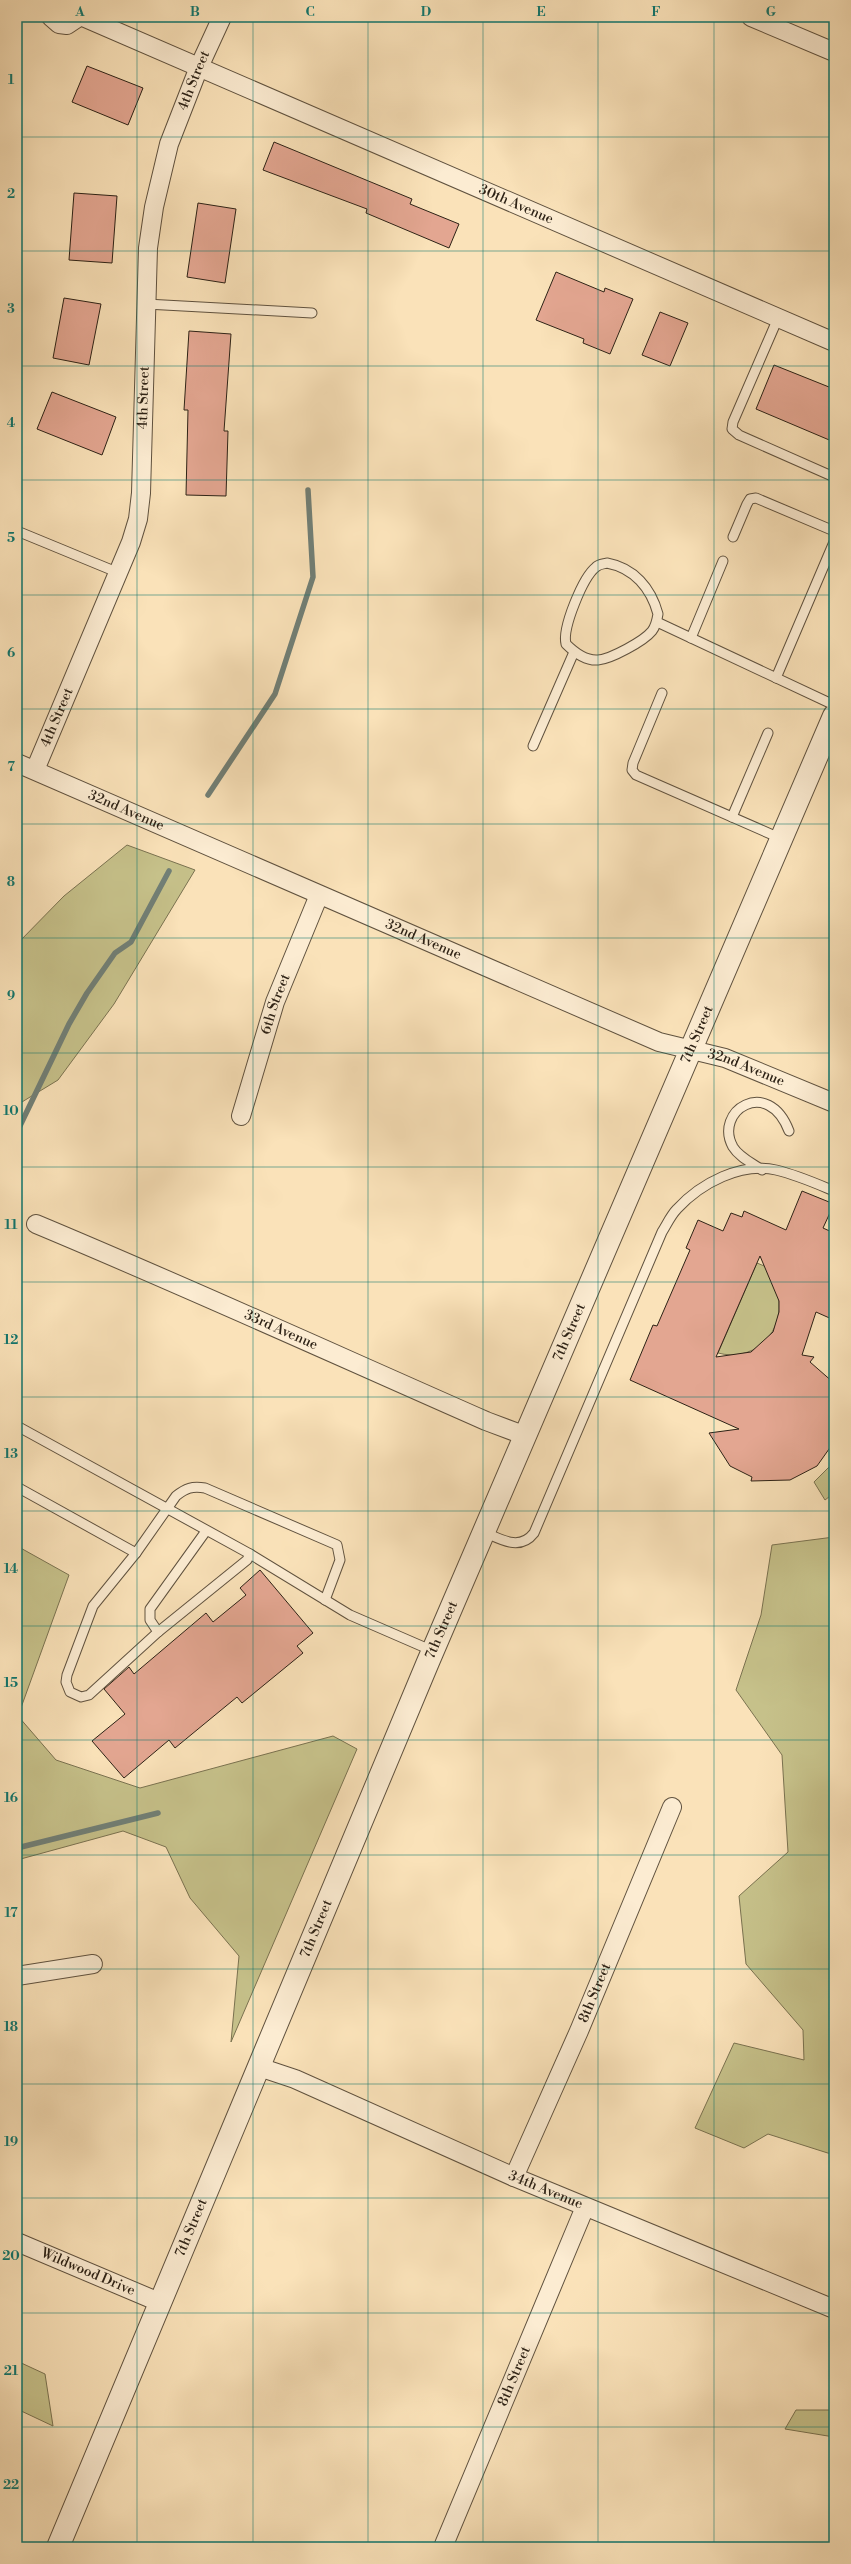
<svg xmlns="http://www.w3.org/2000/svg" width="851" height="2564" font-family="'Libre Bodoni',serif">
<rect width="100%" height="100%" fill="#fae2b9"/>
<filter id="stains"><feTurbulence type="fractalNoise" baseFrequency=".005" numOctaves="4"/><feColorMatrix values="0 0 0 0 .2 0 0 0 0 .09 0 0 0 0 .02 0 0 0 .5 -.17"/></filter>
<radialGradient id="worn" r=".72"><stop offset=".6" stop-color="#630" stop-opacity="0"/><stop offset="1" stop-color="#630" stop-opacity=".3"/></radialGradient>
<g fill="#c6c18a" stroke="#7a7250">
<polygon points="127,845 195,870 114,1004 58,1080 17,1105 17,944 64,896"/>
<path d="M757 1263 769 1268C772 1279 779 1292 779 1303 781 1337 751 1362 718 1353Z"/>
<polygon points="834,1462 834,1493 825,1500 814,1482"/>
<polygon points="834,1537 834,2155 768,2134 744,2148 695,2128 734,2043 804,2060 803,2030 746,1964 739,1896 788,1852 782,1755 736,1690 761,1615 772,1545"/>
<polygon points="17,1546 69,1575 18,1716 56,1760 140,1788 333,1736 357,1749 231,2042 239,1956 190,1898 166,1847 123,1831 17,1860"/>
<polygon points="17,2361 45,2374 53,2426 17,2409"/>
<polygon points="796,2410 834,2410 834,2437 785,2429"/>
</g>
<g fill="none" stroke-linecap="round" stroke-linejoin="round">
<g stroke="#717f76" stroke-width="5.5">
<polyline points="208,795 275,694 313,577 308,490"/>
<polyline points="17,1132 69,1024 87,993 115,953 131,942 169,871"/>
<polyline points="17,1848 158,1813"/>
</g>
</g>
<g fill="#e3a691" stroke="#2d2216" fill-rule="evenodd">
<polygon points="87,66 143,88 128,125 72,102"/>
<polygon points="274,142 412,199 410,204 459,224 449,248 366,213 367,209 263,170"/>
<polygon points="74,193 117,196 112,263 69,260"/>
<polygon points="198,203 236,209 225,283 187,277"/>
<polygon points="556,272 604,292 605,288 633,299 610,354 583,343 584,339 536,320"/>
<polygon points="64,298 101,304 89,365 53,358"/>
<polygon points="660,312 688,323 670,366 642,355"/>
<polygon points="189,331 231,334 224,431 228,431 226,496 186,495 188,410 184,410"/>
<polygon points="774,365 834,389 834,442 756,409"/>
<polygon points="52,392 116,417 102,455 37,429"/>
<path d="M802 1191 834 1204 823 1228 834 1233V1320L816 1312 802 1355 814 1357 810 1362 834 1383V1442L817 1466 790 1480 751 1481 752 1477 730 1466 709 1433 739 1429 630 1380 653 1325 657 1326 690 1250 686 1248 698 1220 723 1231 731 1213 742 1217 744 1211 786 1230ZM760 1256 779 1301V1312L773 1332 751 1352 716 1357Z"/>
<polygon points="260,1570 313,1633 297,1646 303,1653 242,1703 237,1697 175,1748 169,1740 124,1778 92,1741 125,1714 104,1689 129,1667 134,1674 206,1613 213,1622 246,1595 240,1588"/>
</g>
<g fill="none" stroke-linecap="round" stroke-linejoin="round">
<g stroke="#60523f" stroke-width="11">
<g id="service">
<polyline points="146,304 312,313"/>
<polyline points="778,318 733,422 732,429 739,435 834,477"/>
<polyline points="17,531 119,573"/>
<polyline points="733,537 747,504 750,499 756,498 834,531"/>
<path d="M607 563C634 568 651 588 658 614 657 620 656 626 652 631 644 641 611 659 598 660 586 661 574 652 566 644 562 628 583 577 596 567 599 564 604 564 607 563Z"/>
<polyline points="657,622 834,705"/>
<polyline points="691,638 723,561"/>
<polyline points="776,678 834,542"/>
<polyline points="662,693 633,763 632,770 636,775 782,839"/>
<polyline points="533,746 574,652"/>
<polyline points="732,817 768,733"/>
<path d="M762 1170C752 1163 739 1157 733 1147 713 1111 768 1076 789 1131"/>
<polyline points="17,1426 250,1554 350,1615 433,1651"/>
<polyline points="17,1487 136,1553"/>
<path d="M484 1532C502 1540 520 1551 534 1533L662 1232C667 1224 671 1215 677 1209 701 1183 741 1162 776 1170 797 1175 815 1183 834 1191"/>
<path d="M250 1554 247 1560 158 1632 89 1695 81 1697 70 1692 66 1682 67 1675 93 1606 136 1553 176 1496C186 1488 192 1486 205 1488L337 1545 340 1560 325 1600"/>
<polyline points="158,1632 150,1620 150,1609 206,1531"/>
</g>
</g>
<g stroke="#60523f" stroke-width="20">
<g id="minor">
<polyline points="51,17 59,24 67,25 79,17"/>
<path id="s1" d="M83 17 834 342"/>
<polyline points="751,17 834,52"/>
<path id="s2" d="M17 763 659 1042 725 1058 834 1103"/>
<path id="s3" d="M35 770 131 542 138 519 141 493 148 248 154 207 169 144 199 67 222 17"/>
<path id="s4" d="M241 1116 275 1002 319 895"/>
<path id="s5" d="M36 1224C187 1287 336 1355 486 1421L526 1436"/>
<polyline points="17,1976 93,1964"/>
<path id="s6" d="M259 2067 295 2079 514 2177 834 2309"/>
<path id="s7" d="M514 2177 579 2031 672 1807"/>
<path id="s8" d="M17 2242 159 2302"/>
<path id="s9" d="M443 2547 585 2207"/>
</g>
</g>
<g stroke="#60523f" stroke-width="24">
<g id="tertiary">
<path id="s10" d="M58 2547 428 1662 834 716"/>
</g>
</g>
<use href="#service" stroke="#fcecd2" stroke-width="9"/>
<use href="#minor" stroke="#fcecd2" stroke-width="18"/>
<use href="#tertiary" stroke="#fcecd2" stroke-width="22"/>
</g>
<path fill="none" stroke="#0f766e" stroke-width="1" stroke-opacity="0.55" d="M137 17V2547M253 17V2547M368 17V2547M483 17V2547M598 17V2547M714 17V2547M17 137H834M17 251H834M17 366H834M17 480H834M17 595H834M17 709H834M17 824H834M17 938H834M17 1053H834M17 1167H834M17 1282H834M17 1397H834M17 1511H834M17 1626H834M17 1740H834M17 1855H834M17 1969H834M17 2084H834M17 2198H834M17 2313H834M17 2427H834"/>
<g text-anchor="middle" dominant-baseline="central" stroke-width="3.5" stroke-linejoin="round" paint-order="stroke">
<g font-size="14" fill="#2d2216" stroke="#fcecd2">
<text stroke="none"><textPath href="#s3" startOffset="717">4th Street</textPath></text>
<text stroke="none"><textPath href="#s1" startOffset="472">30th Avenue</textPath></text>
<text stroke="none"><textPath href="#s3" startOffset="393">4th Street</textPath></text>
<text stroke="none"><textPath href="#s3" startOffset="57">4th Street</textPath></text>
<text stroke="none"><textPath href="#s2" startOffset="119">32nd Avenue</textPath></text>
<text stroke="none"><textPath href="#s2" startOffset="443">32nd Avenue</textPath></text>
<text stroke="none"><textPath href="#s4" startOffset="117">6th Street</textPath></text>
<text stroke="none"><textPath href="#s10" startOffset="1642">7th Street</textPath></text>
<text stroke="none"><textPath href="#s2" startOffset="791">32nd Avenue</textPath></text>
<text stroke="none"><textPath href="#s5" startOffset="267">33rd Avenue</textPath></text>
<text stroke="none"><textPath href="#s10" startOffset="1318">7th Street</textPath></text>
<text stroke="none"><textPath href="#s10" startOffset="994">7th Street</textPath></text>
<text stroke="none"><textPath href="#s10" startOffset="670">7th Street</textPath></text>
<text stroke="none"><textPath href="#s7" startOffset="201">8th Street</textPath></text>
<text stroke="none"><textPath href="#s6" startOffset="312">34th Avenue</textPath></text>
<text stroke="none"><textPath href="#s10" startOffset="346">7th Street</textPath></text>
<text stroke="none"><textPath href="#s8" startOffset="77">Wildwood Drive</textPath></text>
<text stroke="none"><textPath href="#s9" startOffset="185">8th Street</textPath></text>
</g>
</g>
<rect width="851" height="2564" fill="none" stroke="#fae2b9" stroke-width="44"/>
<rect x="22" y="22" width="807" height="2520" fill="none" stroke="#0f766e" stroke-width="1.5"/>
<g font-size="13" text-anchor="middle" font-weight="bold" fill="#0f766e">
<text x="80" y="16">A</text>
<text x="195" y="16">B</text>
<text x="310" y="16">C</text>
<text x="426" y="16">D</text>
<text x="541" y="16">E</text>
<text x="656" y="16">F</text>
<text x="771" y="16">G</text>
<text x="11" y="84">1</text>
<text x="11" y="198">2</text>
<text x="11" y="313">3</text>
<text x="11" y="427">4</text>
<text x="11" y="542">5</text>
<text x="11" y="657">6</text>
<text x="11" y="771">7</text>
<text x="11" y="886">8</text>
<text x="11" y="1000">9</text>
<text x="11" y="1115">10</text>
<text x="11" y="1229">11</text>
<text x="11" y="1344">12</text>
<text x="11" y="1458">13</text>
<text x="11" y="1573">14</text>
<text x="11" y="1687">15</text>
<text x="11" y="1802">16</text>
<text x="11" y="1917">17</text>
<text x="11" y="2031">18</text>
<text x="11" y="2146">19</text>
<text x="11" y="2260">20</text>
<text x="11" y="2375">21</text>
<text x="11" y="2489">22</text>
</g>
<rect width="100%" height="100%" filter="url(#stains)"/>
<rect width="100%" height="100%" fill="url(#worn)"/>
</svg>
